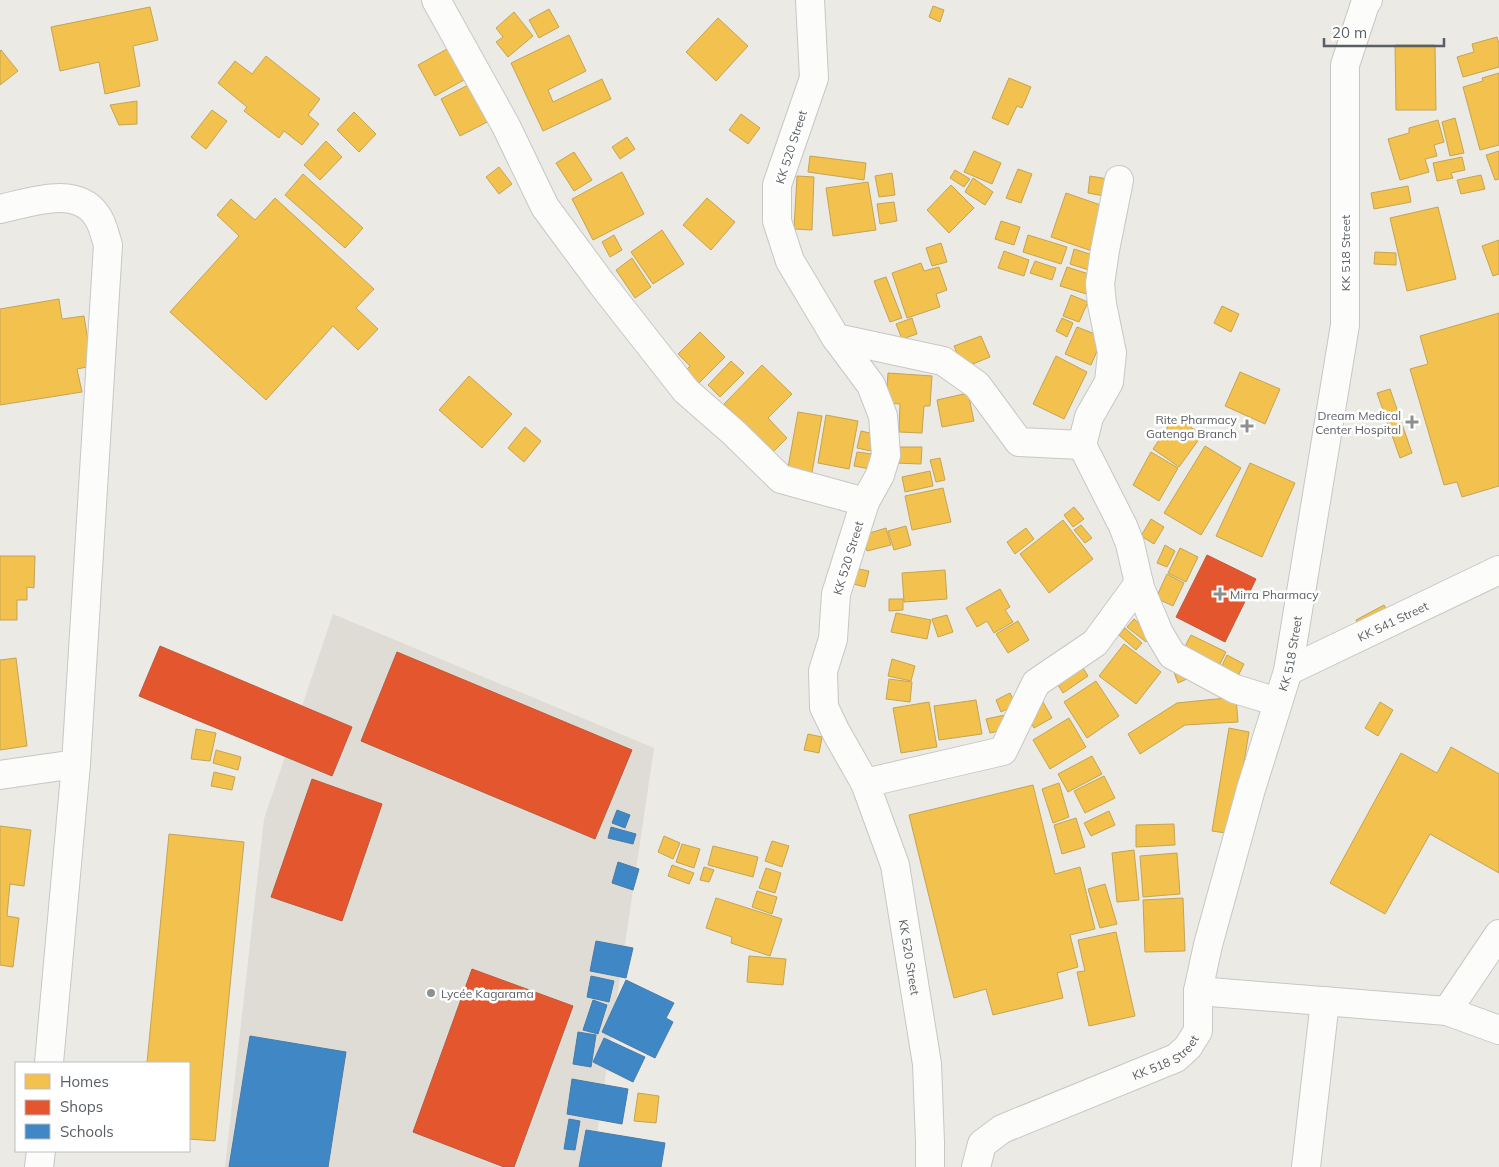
<svg xmlns="http://www.w3.org/2000/svg" width="1499" height="1167" font-family="Mulish,sans-serif">
<rect width="100%" height="100%" fill="#ebeae4"/>
<polygon fill="#dedcd4" points="333,614 654,748 592,1167 225,1167 264,819"/>
<g fill="#f2c14e" stroke="#c4a455">
<polygon points="933,6 944,10 940,22 929,17"/>
<polygon points="150,7 158,40 133,46 140,86 105,94 99,62 60,71 51,27"/>
<polygon points="549,9 559,27 539,38 529,20"/>
<polygon points="514,12 533,36 508,57 496,42 503,37 496,28"/>
<polygon points="718,18 748,46 716,81 686,52"/>
<polygon points="569,35 586,71 548,90 553,102 602,79 611,99 543,131 511,63"/>
<polygon points="1497,37 1499,44 1499,67 1463,77 1457,57 1474,52 1472,44"/>
<polygon points="456,44 473,75 435,96 418,65"/>
<polygon points="1395,45 1435,45 1436,110 1396,110"/>
<polygon points="1,50 18,71 0,85 0,51"/>
<polygon points="266,56 320,99 308,115 319,124 302,145 284,131 279,138 244,111 247,107 218,83 235,61 252,74"/>
<polygon points="1499,73 1499,145 1480,150 1463,87 1483,81 1482,78"/>
<polygon points="1009,78 1031,87 1022,108 1017,106 1008,125 992,118"/>
<polygon points="476,81 495,118 460,136 441,99"/>
<polygon points="137,101 137,124 119,125 110,105"/>
<polygon points="212,110 227,121 206,149 191,137"/>
<polygon points="354,112 376,134 359,152 337,130"/>
<polygon points="741,114 760,128 748,144 729,130"/>
<polygon points="1455,118 1464,153 1450,156 1442,122"/>
<polygon points="1438,120 1444,142 1434,145 1437,156 1425,159 1429,172 1400,180 1388,139 1409,133 1409,128"/>
<polygon points="627,137 635,149 620,159 612,147"/>
<polygon points="326,141 342,157 320,180 304,165"/>
<polygon points="974,151 1001,163 992,184 964,172"/>
<polygon points="1499,151 1499,179 1495,180 1486,155"/>
<polygon points="574,152 592,180 574,191 556,163"/>
<polygon points="810,156 866,163 864,180 808,172"/>
<polygon points="1462,157 1465,170 1451,173 1453,178 1437,181 1433,163"/>
<polygon points="499,167 512,184 499,194 486,177"/>
<polygon points="1018,169 1032,174 1021,203 1006,198"/>
<polygon points="955,170 970,179 964,187 950,178"/>
<polygon points="622,172 644,214 593,240 572,199"/>
<polygon points="892,173 895,195 879,197 875,176"/>
<polygon points="303,174 363,228 345,248 285,195"/>
<polygon points="1481,175 1485,189 1461,194 1457,180"/>
<polygon points="797,176 814,177 812,230 794,229"/>
<polygon points="1090,176 1108,179 1104,196 1088,193"/>
<polygon points="973,178 993,192 985,205 965,192"/>
<polygon points="868,182 876,230 833,236 826,188"/>
<polygon points="951,185 974,208 949,233 927,210"/>
<polygon points="1408,186 1411,202 1374,209 1371,193"/>
<polygon points="1066,193 1109,208 1095,252 1051,237"/>
<polygon points="275,198 374,289 356,308 378,329 358,350 333,326 266,400 170,312 239,236 217,215 231,199 255,220"/>
<polygon points="707,198 735,222 711,250 683,225"/>
<polygon points="894,202 897,221 880,224 877,204"/>
<polygon points="1438,207 1456,279 1407,291 1390,218"/>
<polygon points="1001,221 1020,227 1014,245 995,239"/>
<polygon points="662,230 684,264 653,284 631,252"/>
<polygon points="614,235 622,250 610,257 602,242"/>
<polygon points="1028,235 1067,247 1061,264 1023,252"/>
<polygon points="1499,240 1499,274 1493,276 1482,246"/>
<polygon points="941,243 947,262 932,266 926,248"/>
<polygon points="1074,249 1096,256 1092,271 1070,264"/>
<polygon points="1004,251 1029,260 1024,276 998,268"/>
<polygon points="1375,252 1396,253 1396,265 1374,264"/>
<polygon points="632,258 651,287 635,298 616,270"/>
<polygon points="1035,261 1056,268 1052,280 1030,273"/>
<polygon points="921,263 924,271 939,267 947,290 936,294 940,307 907,318 892,273"/>
<polygon points="1067,267 1095,276 1090,295 1060,286"/>
<polygon points="886,277 902,318 890,322 874,281"/>
<polygon points="1071,295 1088,302 1079,322 1063,316"/>
<polygon points="59,299 62,319 84,316 92,366 77,369 82,392 0,405 0,309"/>
<polygon points="1222,306 1239,314 1231,332 1214,323"/>
<polygon points="1499,313 1499,486 1462,497 1457,482 1444,485 1410,369 1428,364 1420,336"/>
<polygon points="912,318 917,334 902,339 896,324"/>
<polygon points="1062,318 1073,323 1067,337 1056,331"/>
<polygon points="1077,327 1103,337 1091,365 1065,354"/>
<polygon points="700,332 725,357 697,385 684,372 690,366 678,354"/>
<polygon points="981,336 990,357 963,368 954,346"/>
<polygon points="1056,356 1087,372 1064,419 1033,404"/>
<polygon points="731,361 744,373 720,397 708,385"/>
<polygon points="762,365 792,394 768,418 787,438 773,452 724,404"/>
<polygon points="1240,372 1280,389 1265,424 1225,406"/>
<polygon points="888,373 932,376 930,406 924,406 922,433 899,432 900,404 886,403"/>
<polygon points="469,376 512,414 482,448 439,410"/>
<polygon points="1390,389 1412,453 1400,458 1377,393"/>
<polygon points="968,393 974,421 942,427 937,400"/>
<polygon points="798,412 822,416 811,478 787,473"/>
<polygon points="826,415 858,421 849,469 818,463"/>
<polygon points="1175,416 1202,435 1179,467 1153,449"/>
<polygon points="525,427 541,441 524,462 508,448"/>
<polygon points="861,431 874,434 871,451 857,448"/>
<polygon points="1205,446 1241,468 1201,535 1164,513"/>
<polygon points="895,447 922,447 921,464 896,463"/>
<polygon points="857,452 872,454 870,469 854,466"/>
<polygon points="1151,452 1178,468 1159,501 1133,485"/>
<polygon points="940,458 945,480 936,482 930,460"/>
<polygon points="1250,463 1295,483 1262,557 1216,536"/>
<polygon points="930,471 933,486 905,492 902,477"/>
<polygon points="943,488 951,522 912,530 905,496"/>
<polygon points="1074,507 1084,519 1073,527 1064,515"/>
<polygon points="1151,519 1164,527 1154,544 1141,536"/>
<polygon points="1063,520 1093,559 1049,593 1020,554"/>
<polygon points="1081,525 1092,538 1085,543 1074,530"/>
<polygon points="906,526 911,545 894,550 888,531"/>
<polygon points="886,528 891,545 867,551 863,535"/>
<polygon points="1026,528 1034,539 1015,554 1007,542"/>
<polygon points="1165,545 1175,551 1167,567 1157,563"/>
<polygon points="1180,548 1198,557 1186,582 1168,573"/>
<polygon points="0,556 35,556 34,588 27,587 27,600 17,600 17,620 0,620"/>
<polygon points="849,567 869,571 865,587 846,582"/>
<polygon points="945,570 947,599 904,602 902,573"/>
<polygon points="1167,574 1184,583 1173,606 1156,598"/>
<polygon points="1000,589 1010,607 1005,610 1013,622 994,633 987,621 977,627 966,608"/>
<polygon points="889,599 903,599 903,610 889,611"/>
<polygon points="1384,605 1390,617 1362,632 1356,620"/>
<polygon points="896,613 931,620 927,639 891,632"/>
<polygon points="947,615 953,632 938,637 932,619"/>
<polygon points="1134,619 1153,635 1146,642 1127,627"/>
<polygon points="1018,621 1029,640 1008,653 996,634"/>
<polygon points="1125,628 1142,643 1136,650 1119,635"/>
<polygon points="1191,635 1226,652 1215,674 1180,656"/>
<polygon points="1124,644 1161,672 1136,704 1099,676"/>
<polygon points="1227,655 1244,664 1235,682 1218,674"/>
<polygon points="16,658 27,746 0,750 0,660"/>
<polygon points="892,659 915,666 911,681 888,676"/>
<polygon points="1172,667 1187,679 1178,683"/>
<polygon points="1083,668 1088,676 1063,693 1058,685"/>
<polygon points="889,679 912,682 910,702 886,699"/>
<polygon points="1096,681 1119,716 1087,738 1064,702"/>
<polygon points="1010,693 1016,705 1001,712 996,700"/>
<polygon points="1236,697 1238,722 1185,725 1140,754 1128,734 1177,703"/>
<polygon points="976,700 982,734 939,740 934,706"/>
<polygon points="929,702 937,747 901,753 893,708"/>
<polygon points="1043,702 1052,718 1034,728 1025,713"/>
<polygon points="1380,702 1393,710 1378,736 1365,728"/>
<polygon points="1005,715 1008,729 990,733 986,719"/>
<polygon points="1069,718 1086,747 1050,769 1033,740"/>
<polygon points="1229,728 1249,732 1232,834 1212,831"/>
<polygon points="196,729 216,733 210,761 191,759"/>
<polygon points="808,734 822,737 819,753 804,750"/>
<polygon points="1451,747 1499,774 1499,873 1430,834 1385,914 1330,883 1401,753 1437,773"/>
<polygon points="216,750 241,757 238,770 213,763"/>
<polygon points="1092,756 1102,774 1068,792 1058,774"/>
<polygon points="214,772 235,777 232,790 211,786"/>
<polygon points="1104,776 1115,798 1085,813 1074,791"/>
<polygon points="1059,783 1069,817 1053,823 1042,789"/>
<polygon points="1033,785 1055,874 1080,867 1095,929 1070,935 1078,967 1057,973 1063,998 993,1015 986,989 954,998 909,815"/>
<polygon points="1109,811 1115,825 1091,836 1084,823"/>
<polygon points="1076,818 1085,847 1062,854 1054,825"/>
<polygon points="1174,824 1175,845 1136,847 1136,825"/>
<polygon points="0,826 31,830 24,886 10,884 7,916 19,918 13,967 0,965"/>
<polygon points="169,834 244,842 215,1141 189,1139 189,1063 147,1063"/>
<polygon points="664,836 680,843 673,859 658,852"/>
<polygon points="772,841 789,846 782,867 765,861"/>
<polygon points="682,844 700,849 694,868 676,862"/>
<polygon points="713,846 758,857 753,877 708,865"/>
<polygon points="1134,850 1139,900 1117,902 1112,853"/>
<polygon points="1177,853 1180,894 1143,897 1140,856"/>
<polygon points="672,865 694,873 689,884 668,876"/>
<polygon points="704,867 714,870 709,882 700,880"/>
<polygon points="766,868 781,873 775,893 759,888"/>
<polygon points="1105,884 1117,924 1100,928 1088,889"/>
<polygon points="757,891 777,897 772,914 752,907"/>
<polygon points="716,898 782,919 770,956 731,943 732,937 706,928"/>
<polygon points="1183,898 1185,951 1145,952 1143,900"/>
<polygon points="1116,932 1135,1016 1089,1026 1077,972 1085,971 1078,940"/>
<polygon points="749,956 786,959 783,985 747,982"/>
<polygon points="638,1093 659,1096 656,1123 634,1121"/>
</g>
<g fill="#e4572e" stroke="#bb593e">
<polygon points="1207,555 1256,579 1225,642 1176,617"/>
<polygon points="160,646 352,727 332,776 139,696"/>
<polygon points="397,652 632,750 595,839 361,741"/>
<polygon points="312,779 382,804 342,921 271,897"/>
<polygon points="472,969 573,1006 514,1167 504,1167 413,1132"/>
</g>
<g fill="#3f88c5" stroke="#477ca8">
<polygon points="617,810 630,815 625,828 612,823"/>
<polygon points="611,827 636,834 633,844 608,838"/>
<polygon points="618,862 639,869 633,890 612,883"/>
<polygon points="596,941 633,948 626,978 590,971"/>
<polygon points="591,976 614,981 609,1002 587,997"/>
<polygon points="626,980 674,1003 666,1018 673,1022 655,1058 602,1032"/>
<polygon points="593,1000 607,1005 598,1034 583,1030"/>
<polygon points="578,1032 596,1035 591,1067 573,1064"/>
<polygon points="250,1036 346,1052 328,1167 229,1167"/>
<polygon points="604,1038 645,1057 633,1082 593,1062"/>
<polygon points="572,1079 628,1089 622,1124 567,1114"/>
<polygon points="569,1119 580,1121 575,1150 564,1149"/>
<polygon points="586,1130 665,1143 661,1167 579,1167"/>
</g>
<g fill="none" stroke-linecap="round" stroke-linejoin="round">
<g stroke="#c7c7c6" stroke-width="30">
<g id="minor">
<polyline points="436,0 506,126 545,207 602,284 686,391 733,432 781,479 865,502"/>
<path id="s1" d="M810 0 814 78 777 185V221L790 261 836 338 871 385 883 416 886 455 880 475 865 502 836 594 833 639 823 671 824 707 836 732 865 783 895 865 927 1064 930 1142V1167"/>
<polyline points="1119,180 1105,250 1100,284 1102,304 1112,353 1109,382 1089,417 1082,445 1123,526 1130,544 1140,588 1159,633 1172,655 1235,689 1278,702"/>
<path d="M0 209C29 203 77 184 97 216 103 224 105 236 108 245L76 764 49 1063"/>
<polyline points="836,338 943,361 977,385 1019,442 1082,445"/>
<path id="s2" d="M1288 671 1499 570"/>
<polyline points="0,775 76,764"/>
<polyline points="865,783 1003,751 1036,683 1095,643 1139,583"/>
<polyline points="1198,991 1447,1011 1499,1030"/>
<polyline points="1447,1011 1499,934"/>
<polyline points="39,1167 41,1151"/>
<path id="s3" d="M976 1167 982 1144 1002 1129 1176 1058 1188 1047 1198 1031V991L1208 945 1251 789 1288 671 1345 325V65L1365 4 1368 0"/>
<polyline points="1306,1167 1325,1001"/>
</g>
</g>
<use href="#minor" stroke="#fcfcfb" stroke-width="28"/>
</g>
<g fill="#8d9091" stroke="#fff" stroke-width="2">
<path d="M1409.5 414.5h5v5h5v5h-5v5h-5v-5h-5v-5h5z"/>
<path d="M1244.5 418.5h5v5h5v5h-5v5h-5v-5h-5v-5h5z"/>
<path d="M1217.5 586.5h5v5h5v5h-5v5h-5v-5h-5v-5h5z"/>
<circle cx="431" cy="993" r="5"/>
</g>
<g text-anchor="middle" dominant-baseline="central" stroke-width="5" stroke-linejoin="round" paint-order="stroke">
<g font-size="12" fill="#5a5f64" stroke="#fff">
<text transform="translate(791 147) rotate(-72)">KK 520 Street</text>
<text transform="translate(1345 253) rotate(-90)">KK 518 Street</text>
<text transform="translate(848 558) rotate(-73)">KK 520 Street</text>
<text stroke="none"><textPath href="#s2" startOffset="116">KK 541 Street</textPath></text>
<text stroke="none"><textPath href="#s3" startOffset="662">KK 518 Street</textPath></text>
<text stroke="none"><textPath href="#s1" startOffset="1020">KK 520 Street</textPath></text>
<text stroke="none"><textPath href="#s3" startOffset="228">KK 518 Street</textPath></text>
</g>
<g font-size="12" fill="#5a5f64" stroke="#fff" text-anchor="end">
<text x="1401" y="415">Dream Medical<tspan x="1401" dy="14">Center Hospital</tspan></text>
<text x="1237" y="419">Rite Pharmacy<tspan x="1237" dy="14">Gatenga Branch</tspan></text>
<text x="1230" y="594" text-anchor="start">Mirra Pharmacy</text>
<text x="441" y="993" text-anchor="start">Lycée Kagarama</text>
</g>
</g>
<rect x="15" y="1062" width="175" height="90" fill="#ffffff" stroke="#bdbfc1"/>
<rect x="25" y="1074" width="25" height="15" fill="#f2c14e" stroke="#bdbfc1"/>
<text x="60" y="1087" font-size="15" fill="#5a5f64">Homes</text>
<rect x="25" y="1100" width="25" height="15" fill="#e4572e" stroke="#bdbfc1"/>
<text x="60" y="1112" font-size="15" fill="#5a5f64">Shops</text>
<rect x="25" y="1124" width="25" height="15" fill="#3f88c5" stroke="#bdbfc1"/>
<text x="60" y="1137" font-size="15" fill="#5a5f64">Schools</text>
<path d="M1324 38v8h120v-8" fill="none" stroke="#5a5f64" stroke-width="2.5"/>
<text x="1332" y="38" font-size="15" fill="#5a5f64" stroke="#ffffff" stroke-width="4" paint-order="stroke">20 m</text>
</svg>
